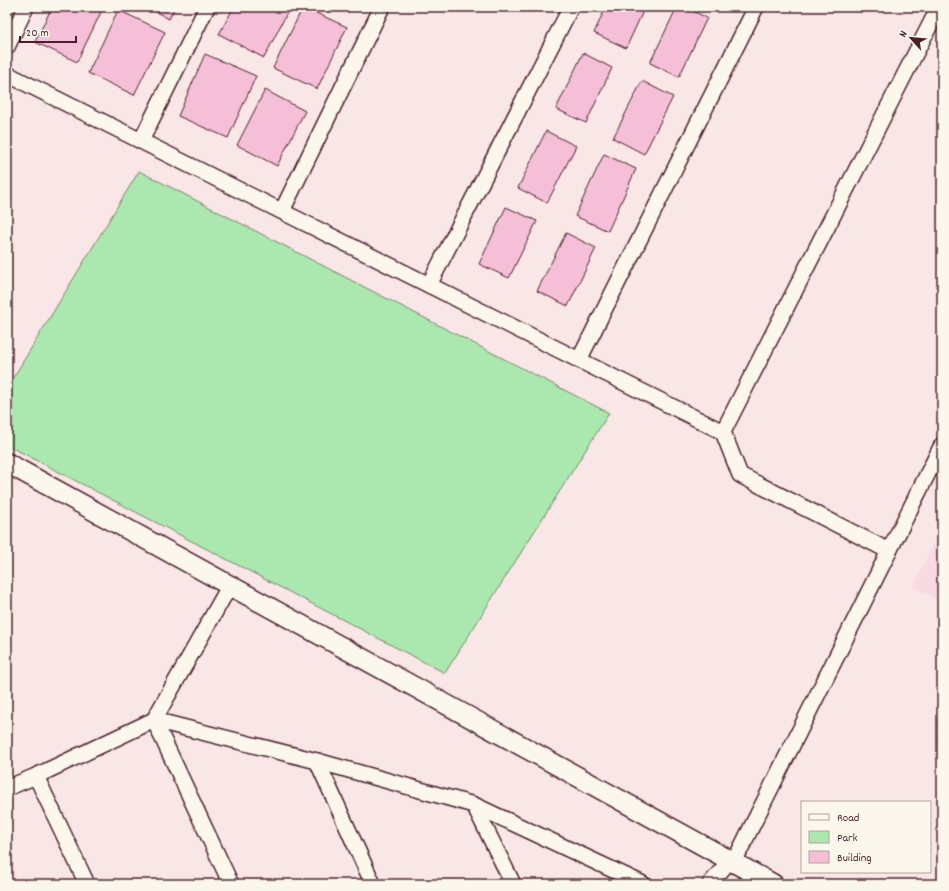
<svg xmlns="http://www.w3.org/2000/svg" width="949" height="891" font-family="Dekko,sans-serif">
<rect width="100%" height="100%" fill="#f9e6e6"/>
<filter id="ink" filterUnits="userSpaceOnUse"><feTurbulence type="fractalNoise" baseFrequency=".025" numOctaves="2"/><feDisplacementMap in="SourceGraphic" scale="8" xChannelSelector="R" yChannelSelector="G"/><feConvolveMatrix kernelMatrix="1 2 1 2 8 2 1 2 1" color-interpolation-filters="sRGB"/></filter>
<g filter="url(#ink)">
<polygon fill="#f8dae2" points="942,527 942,601 913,587"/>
<polygon fill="#aae8af" stroke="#7a846d" points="139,171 609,413 445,673 7,445 7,388"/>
<g fill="#f5bfd8" stroke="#4a1f2b">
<polygon points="52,7 103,8 77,62 35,42"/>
<polygon points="147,7 175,7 169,19"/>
<polygon points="234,7 286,7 289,9 264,58 219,34"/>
<polygon points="303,7 347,27 317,89 273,68"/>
<polygon points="606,7 645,7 626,48 594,33"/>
<polygon points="677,7 685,7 707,18 679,77 650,63"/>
<polygon points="118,10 165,32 134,95 88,73"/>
<polygon points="583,53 612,68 586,123 556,109"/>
<polygon points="205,54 256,76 228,138 178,116"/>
<polygon points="642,81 673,97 644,154 613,138"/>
<polygon points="265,90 305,111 277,166 237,145"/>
<polygon points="546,131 576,146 547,203 518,188"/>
<polygon points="604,154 636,169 608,231 575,216"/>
<polygon points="506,207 537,221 509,278 479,264"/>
<polygon points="566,233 596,248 568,306 537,291"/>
</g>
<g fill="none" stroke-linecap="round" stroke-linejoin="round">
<g stroke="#4a1f2b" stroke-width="18">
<g id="minor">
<polyline points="7,47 26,7"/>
<polyline points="7,74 723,432"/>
<polyline points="141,141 207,7"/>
<polyline points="282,211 382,7"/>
<polyline points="429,285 571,7"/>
<polyline points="579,360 756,7"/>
<polyline points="889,551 740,475 723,432 939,7"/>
<polyline points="154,720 317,761 474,805 643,884"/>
<polyline points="154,720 231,884"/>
<polyline points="317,761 373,884"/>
<polyline points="36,776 87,884"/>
<polyline points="7,788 36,776 154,720 230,585"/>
<polyline points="474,805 513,884"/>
<polyline points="734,862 942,445"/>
<polyline points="710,884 730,860"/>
</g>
</g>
<g stroke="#4a1f2b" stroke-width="22">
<polyline id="tertiary" points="7,463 773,884"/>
</g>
<use href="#minor" stroke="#fbf7ec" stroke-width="15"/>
<use href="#tertiary" stroke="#fbf7ec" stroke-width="19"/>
</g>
</g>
<rect width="949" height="891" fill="none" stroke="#fbf7ec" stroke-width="24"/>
<rect x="12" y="12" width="925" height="867" fill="none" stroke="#4a1f2b" stroke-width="1.5" filter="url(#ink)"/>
<rect x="801" y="801" width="130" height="72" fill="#fbf7ec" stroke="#b4a19f"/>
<rect x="809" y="814" width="20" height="6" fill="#fbf7ec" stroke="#b4a19f"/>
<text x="837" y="821" font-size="12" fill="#4a1f2b">Road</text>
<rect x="809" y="831" width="20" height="12" fill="#aae8af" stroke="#b4a19f"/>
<text x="837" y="841" font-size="12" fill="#4a1f2b">Park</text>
<rect x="809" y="851" width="20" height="12" fill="#f5bfd8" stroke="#b4a19f"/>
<text x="837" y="861" font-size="12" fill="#4a1f2b">Building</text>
<g transform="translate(911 38) rotate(297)" stroke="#fbf7ec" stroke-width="3" paint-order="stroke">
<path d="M0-3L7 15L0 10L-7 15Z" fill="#4a1f2b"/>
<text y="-6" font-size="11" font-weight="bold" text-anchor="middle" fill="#4a1f2b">N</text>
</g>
<path d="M20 36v6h56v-6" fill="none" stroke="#4a1f2b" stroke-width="2"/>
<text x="26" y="36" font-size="12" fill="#4a1f2b" stroke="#fbf7ec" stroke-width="3" paint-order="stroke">20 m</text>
</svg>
